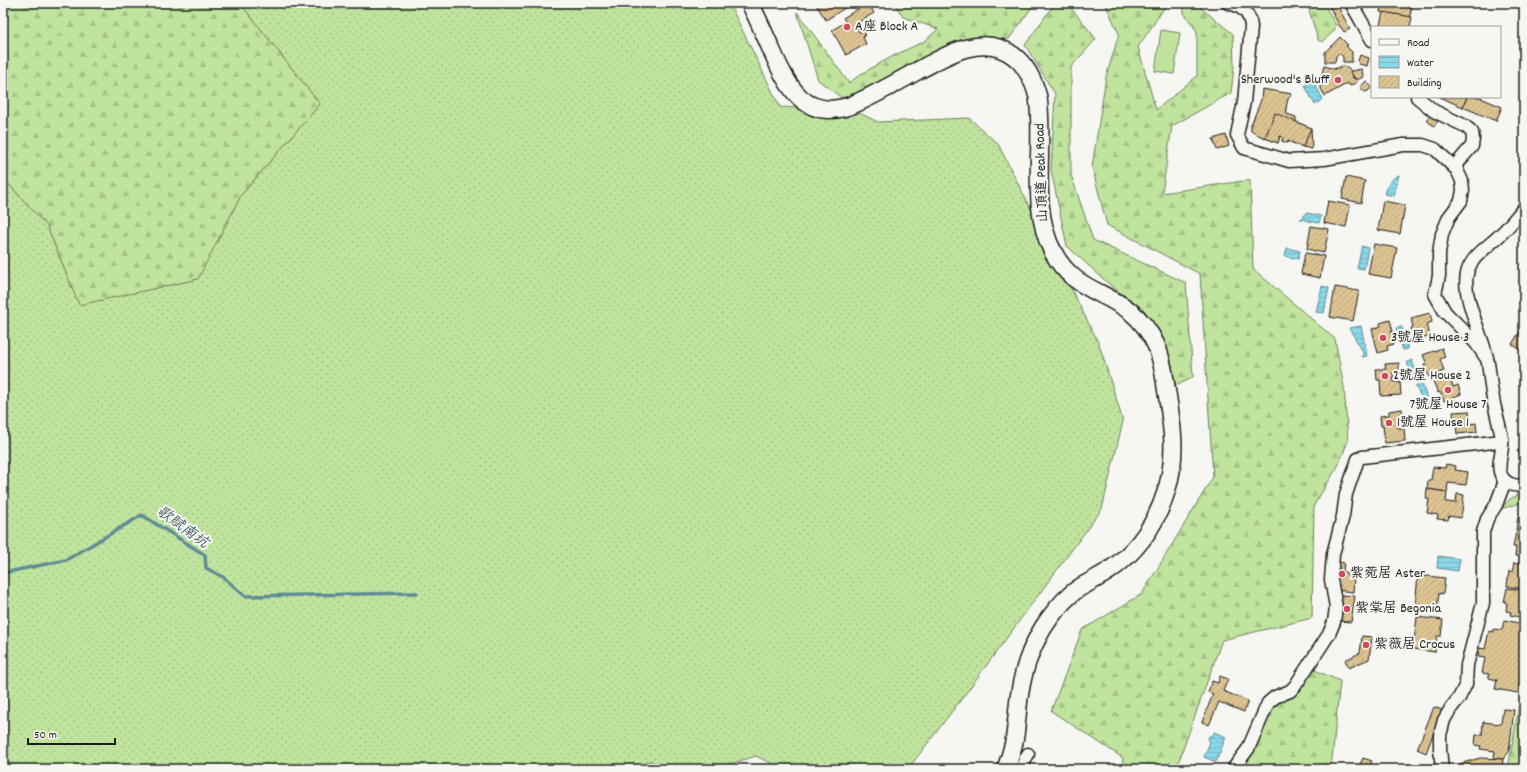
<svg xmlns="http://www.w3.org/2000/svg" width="1527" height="772" font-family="Dekko,'LXGW WenKai TC',sans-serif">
<defs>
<pattern id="grass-dots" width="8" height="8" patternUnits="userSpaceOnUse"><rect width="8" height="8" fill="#c0e49e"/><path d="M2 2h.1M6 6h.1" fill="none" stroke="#a4c388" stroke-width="1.8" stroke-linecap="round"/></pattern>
<pattern id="forest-firs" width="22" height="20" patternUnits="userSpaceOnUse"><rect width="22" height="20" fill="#c0e49e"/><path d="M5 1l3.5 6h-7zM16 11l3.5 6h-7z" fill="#a4c388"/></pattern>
<pattern id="water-rules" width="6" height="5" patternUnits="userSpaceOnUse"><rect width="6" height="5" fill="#89d7e7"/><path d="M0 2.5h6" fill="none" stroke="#76b8c6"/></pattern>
<pattern id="building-hatch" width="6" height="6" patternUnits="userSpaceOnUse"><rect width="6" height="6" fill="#ddc493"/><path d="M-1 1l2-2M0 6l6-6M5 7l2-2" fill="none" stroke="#bda87e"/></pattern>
</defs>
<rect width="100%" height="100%" fill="#f6f6f2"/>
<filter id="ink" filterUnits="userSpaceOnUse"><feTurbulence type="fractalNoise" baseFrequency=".025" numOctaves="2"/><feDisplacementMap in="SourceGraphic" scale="8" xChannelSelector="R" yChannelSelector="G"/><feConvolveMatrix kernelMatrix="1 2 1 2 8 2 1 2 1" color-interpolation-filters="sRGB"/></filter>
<g filter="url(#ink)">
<polygon fill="url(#grass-dots)" stroke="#6e805d" points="240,3 729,3 780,107 855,111 878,122 969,118 998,144 1099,344 1123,421 1102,509 963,697 908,769 782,769 756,756 723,766 703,769 3,769 3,178 47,226 79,304 197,279 241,195 320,104"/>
<g fill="url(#forest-firs)" stroke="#6e805d">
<polygon points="3,3 240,3 320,104 241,195 198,279 79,305 47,226 3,178"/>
<polygon points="894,3 1035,3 1009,39 971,38 843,99 818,80 797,12 849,83 861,74 895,55 925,41 938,29 903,17"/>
<polygon points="1055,3 1069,3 1068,4 1096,39 1071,67 1071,175 1093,240 1186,283 1193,377 1176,386 1164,343 1144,310 1110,285 1067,246 1051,170 1055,94 1025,45"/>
<polygon points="1105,3 1167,4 1138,47 1156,110 1197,76 1197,31 1184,13 1184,3 1195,3 1233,34 1234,67 1231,93 1172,126 1162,193 1250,180 1253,269 1335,339 1344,387 1348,441 1338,466 1314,505 1312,618 1222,640 1176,769 1122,769 1123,758 1051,711 1082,630 1142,594 1213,477 1200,274 1107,225 1092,167 1106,77 1119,34"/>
<polygon points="1307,3 1326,3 1325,6 1336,25 1334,31 1322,42 1318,40"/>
<polygon points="1312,669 1340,681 1331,769 1238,769 1270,707"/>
<polygon points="1520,699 1524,699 1524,769 1508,769"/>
</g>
<g fill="#c0e49e" stroke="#6e805d">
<polygon points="1161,30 1180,33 1174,74 1155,71"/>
<polygon points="1524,490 1524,502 1500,509 1510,499 1518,495 1518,492"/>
<polygon points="651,760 655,764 655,769 642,769 643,765"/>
</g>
<g fill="url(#water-rules)" stroke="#5d8c96">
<polygon points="1312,79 1323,99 1315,105 1305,86 1308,81"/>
<path d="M1399 175 1394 196 1385 194C1387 185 1390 179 1399 175Z"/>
<polygon points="1307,213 1321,216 1319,223 1300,219"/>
<polygon points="1362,246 1368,248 1364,269 1357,268"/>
<polygon points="1287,248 1300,251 1298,259 1285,256"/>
<polygon points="1322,286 1329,288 1324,313 1316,312"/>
<polygon points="1361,326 1367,356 1362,357 1363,352 1349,328"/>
<polygon points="1402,327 1408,349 1403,350 1396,328"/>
<polygon points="1412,360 1418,380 1413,381 1407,362"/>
<polygon points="1422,384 1429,404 1426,405 1415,386"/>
<polygon points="1438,556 1460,559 1458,571 1437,568"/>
<polygon points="1214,732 1226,737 1216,762 1204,757 1210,742 1208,739 1209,736 1213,735"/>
</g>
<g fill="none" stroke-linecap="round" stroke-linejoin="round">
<polyline stroke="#5d8c96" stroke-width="3.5" points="3,573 66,560 142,515 205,555 206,568 223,577 245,596 417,593"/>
</g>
<g fill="url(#building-hatch)" stroke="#1c1c1c">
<polygon points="815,3 862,3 854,8 851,4 826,20"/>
<polygon points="868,3 874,13 855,24 859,32 865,31 865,35 863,37 866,44 846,55 832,30 846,22 843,18"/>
<polygon points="1330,3 1336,3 1350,29 1344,32 1341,27 1340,27 1328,4"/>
<polygon points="1382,3 1412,3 1410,17 1380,12"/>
<polygon points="1383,12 1412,17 1410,27 1389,27 1380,25"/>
<polygon points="1340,37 1348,45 1346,46 1352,52 1352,62 1343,62 1343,57 1339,53 1336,56 1335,62 1325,62 1325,52"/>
<polygon points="1360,55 1369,58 1367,66 1359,64 1358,61"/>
<polygon points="1324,66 1335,69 1336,68 1338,68 1342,66 1349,68 1353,78 1356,79 1357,82 1350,86 1348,83 1325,96 1319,85"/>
<polygon points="1362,69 1363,77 1357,80 1350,73 1351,71"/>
<polygon points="1366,81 1372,87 1368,91 1365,92 1360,88"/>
<polygon points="1262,89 1292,94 1288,99 1286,108 1287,114 1296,117 1296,122 1311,128 1312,149 1303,147 1288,141 1288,143 1282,141 1283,137 1280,136 1278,143 1256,134 1251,131 1251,125 1261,100"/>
<polygon points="1439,97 1467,97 1463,107"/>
<polygon points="1467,97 1482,97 1481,98 1502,107 1496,121 1463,107"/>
<polygon points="1275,113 1311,128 1303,147 1288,141 1288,143 1282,141 1283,137 1280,136 1278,143 1265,138"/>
<polygon points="1431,114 1439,120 1434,126 1426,120"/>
<polygon points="1226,135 1229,146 1217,150 1213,139"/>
<polygon points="1346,177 1365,181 1361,203 1342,199"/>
<polygon points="1328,201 1350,205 1346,227 1324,223"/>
<polygon points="1383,201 1405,205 1400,234 1378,230"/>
<polygon points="1311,226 1329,229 1324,253 1307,249"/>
<polygon points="1374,244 1397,248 1391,278 1368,274"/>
<polygon points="1305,253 1324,256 1320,278 1301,274"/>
<polygon points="1335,287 1359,291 1353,321 1330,317"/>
<polygon points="1430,313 1432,322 1427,324 1430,336 1414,341 1411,328 1413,327 1411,318"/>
<polygon points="1390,320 1393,332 1391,332 1394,344 1387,346 1388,350 1378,353 1372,329 1381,326 1380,323"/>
<polygon points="1524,325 1524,352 1512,344"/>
<polygon points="1442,348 1445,357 1440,359 1444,371 1429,377 1424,365 1427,364 1423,355"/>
<polygon points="1399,363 1399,372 1393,373 1394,382 1400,382 1401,395 1381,396 1380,380 1377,380 1376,369 1386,369 1385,364"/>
<polygon points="1449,375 1453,387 1458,385 1461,394 1444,401 1440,392 1438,393 1433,381"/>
<polygon points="1402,409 1403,418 1397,419 1398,428 1404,428 1405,441 1385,443 1383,426 1381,426 1380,416 1389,415 1389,411"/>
<polygon points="1469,411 1470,424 1476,423 1477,432 1457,434 1456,425 1454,425 1453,412"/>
<polygon points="1524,446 1524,459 1517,451"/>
<polygon points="1446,464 1456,466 1455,470 1468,472 1466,485 1448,483 1447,492 1427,489 1428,480 1431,480 1433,467 1445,468"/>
<polygon points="1427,489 1447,492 1446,502 1456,503 1457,494 1464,495 1461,518 1449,516 1448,520 1437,519 1438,515 1427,513 1429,499 1426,499"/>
<polygon points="1523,508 1524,508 1524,532 1516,530 1518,516 1521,516"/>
<polygon points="1516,532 1524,533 1524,560 1520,560 1520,556 1515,556 1516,547 1513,547"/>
<polygon points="1519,561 1524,562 1523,589 1507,586 1509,571 1512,572 1514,563 1519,564"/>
<polygon points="1339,562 1344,563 1343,570 1350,578 1354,578 1353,592 1336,590"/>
<polygon points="1418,575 1445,578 1443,594 1439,593 1437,609 1415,607"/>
<polygon points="1507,588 1523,590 1522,597 1524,597 1524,618 1510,615 1511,612 1506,611 1507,603 1504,602"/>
<polygon points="1342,595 1355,596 1351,622 1339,621"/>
<polygon points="1417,617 1443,620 1441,636 1437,636 1435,652 1413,649"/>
<polygon points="1504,620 1524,624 1524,661 1518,693 1495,689 1497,680 1489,678 1489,674 1482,673 1485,658 1478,657 1479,648 1485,649 1489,631 1494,632 1494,629 1502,630"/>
<polygon points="1362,636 1372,637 1369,659 1349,668 1345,660 1360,653"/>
<polygon points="1220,676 1228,679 1223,691 1248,701 1244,712 1219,702 1209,725 1202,722 1213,694 1208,692 1212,681 1218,683"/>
<polygon points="1434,707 1442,710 1426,753 1417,749"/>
<polygon points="1503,709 1514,710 1509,752 1503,759 1494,758 1495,751 1480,749 1481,746 1475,745 1476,735 1482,735 1483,722 1501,724"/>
<polygon points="1363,758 1372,761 1369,768 1370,769 1358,769"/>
<polygon points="1480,758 1503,759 1502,769 1459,769 1459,764"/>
<polygon points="1412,765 1421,769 1411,769"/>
</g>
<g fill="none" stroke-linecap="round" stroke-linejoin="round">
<g stroke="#1c1c1c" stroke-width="15">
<g id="minor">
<path d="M1228 3C1242 6 1250 13 1251 27L1244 102 1237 135 1244 148 1289 161 1324 159 1403 145H1423L1435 149 1457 170 1462 181 1463 190 1461 201 1449 217 1442 234 1439 253V276L1435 294 1445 312 1476 343 1487 359"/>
<polyline points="1351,3 1372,40"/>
<polyline points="1417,97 1434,111 1465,126 1472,132 1473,139 1472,146 1454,167"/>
<path d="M1524 208C1517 216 1510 225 1502 233 1491 245 1470 256 1467 274 1462 297 1482 334 1487 358 1490 371 1490 385 1493 398 1495 412 1500 425 1502 439 1504 451 1496 464 1501 475 1505 484 1515 487 1524 485"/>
<polyline points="1021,769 1028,754"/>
<polyline points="1233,769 1248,749 1268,703 1275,697 1290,691 1295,686 1329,634 1334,622 1336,607 1331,580 1333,554 1343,516 1346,494 1358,459 1362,457 1502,441"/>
<polyline points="1442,769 1440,749 1440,735 1444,720 1451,708 1459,698 1466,684 1467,665 1483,603 1483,532 1487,519 1496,505 1505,481"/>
</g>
</g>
<g stroke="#1c1c1c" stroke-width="20">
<path id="secondary" d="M750 3C758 19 765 35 772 51 788 87 805 122 852 105 875 95 896 83 917 71 933 63 950 52 967 48 1005 38 1029 62 1038 97 1045 147 1029 206 1053 252 1073 289 1100 289 1130 311 1141 320 1150 332 1156 345 1162 358 1164 373 1166 387 1172 424 1178 455 1166 492 1156 524 1137 551 1110 570 1100 577 1089 582 1079 588 1067 596 1057 608 1049 619 1034 640 1024 666 1020 692 1017 708 1017 726 1014 742 1012 751 1009 760 1006 769"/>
</g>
<use href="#minor" stroke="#f6f6f2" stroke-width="12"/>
<use href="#secondary" stroke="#f6f6f2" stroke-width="17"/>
</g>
</g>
<g fill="#d1495b" stroke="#f6f6f2" stroke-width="1.5">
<circle cx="847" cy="27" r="4"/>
<circle cx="1338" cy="80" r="4"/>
<circle cx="1383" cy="338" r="4"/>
<circle cx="1385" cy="376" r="4"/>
<circle cx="1448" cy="390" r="4"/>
<circle cx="1389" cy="423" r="4"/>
<circle cx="1342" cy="574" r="4"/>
<circle cx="1347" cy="609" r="4"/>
<circle cx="1366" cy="645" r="4"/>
</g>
<g text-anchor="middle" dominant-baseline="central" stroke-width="4" stroke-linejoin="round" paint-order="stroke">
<g font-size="14" fill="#1c1c1c" stroke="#f6f6f2" text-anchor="start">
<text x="855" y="27">A座 Block A</text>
<text x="1330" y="80" text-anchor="end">Sherwood's Bluff</text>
<text x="1391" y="338">3號屋 House 3</text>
<text x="1393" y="376">2號屋 House 2</text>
<text x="1448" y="405" text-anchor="middle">7號屋 House 7</text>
<text x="1397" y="423">1號屋 House 1</text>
<text x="1350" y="574">紫菀居 Aster</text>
<text x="1355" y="609">紫棠居 Begonia</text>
<text x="1374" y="645">紫薇居 Crocus</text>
</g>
<g font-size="14" fill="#1c1c1c" stroke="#f6f6f2">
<text transform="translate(1042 173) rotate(-92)">山頂道 Peak Road</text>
</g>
<g font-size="15" font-style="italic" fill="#425d63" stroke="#f6f6f2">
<text transform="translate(182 528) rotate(36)">歌賦南坑</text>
</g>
</g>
<rect width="1527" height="772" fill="none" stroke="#f6f6f2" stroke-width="16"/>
<rect x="8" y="8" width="1511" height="756" fill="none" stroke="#1c1c1c" stroke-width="1.5" filter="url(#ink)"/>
<rect x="1371" y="26" width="130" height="72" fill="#f6f6f2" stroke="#9f9f9c"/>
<rect x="1379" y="39" width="20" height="6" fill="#f6f6f2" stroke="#9f9f9c"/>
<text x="1407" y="46" font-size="12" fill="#1c1c1c">Road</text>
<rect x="1379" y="56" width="20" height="12" fill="url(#water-rules)" stroke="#9f9f9c"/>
<text x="1407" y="66" font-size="12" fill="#1c1c1c">Water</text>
<rect x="1379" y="76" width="20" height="12" fill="url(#building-hatch)" stroke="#9f9f9c"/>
<text x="1407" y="86" font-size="12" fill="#1c1c1c">Building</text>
<path d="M28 738v6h87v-6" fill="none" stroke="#1c1c1c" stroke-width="2"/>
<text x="34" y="738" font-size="12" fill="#1c1c1c" stroke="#f6f6f2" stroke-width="3" paint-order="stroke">50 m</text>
</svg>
